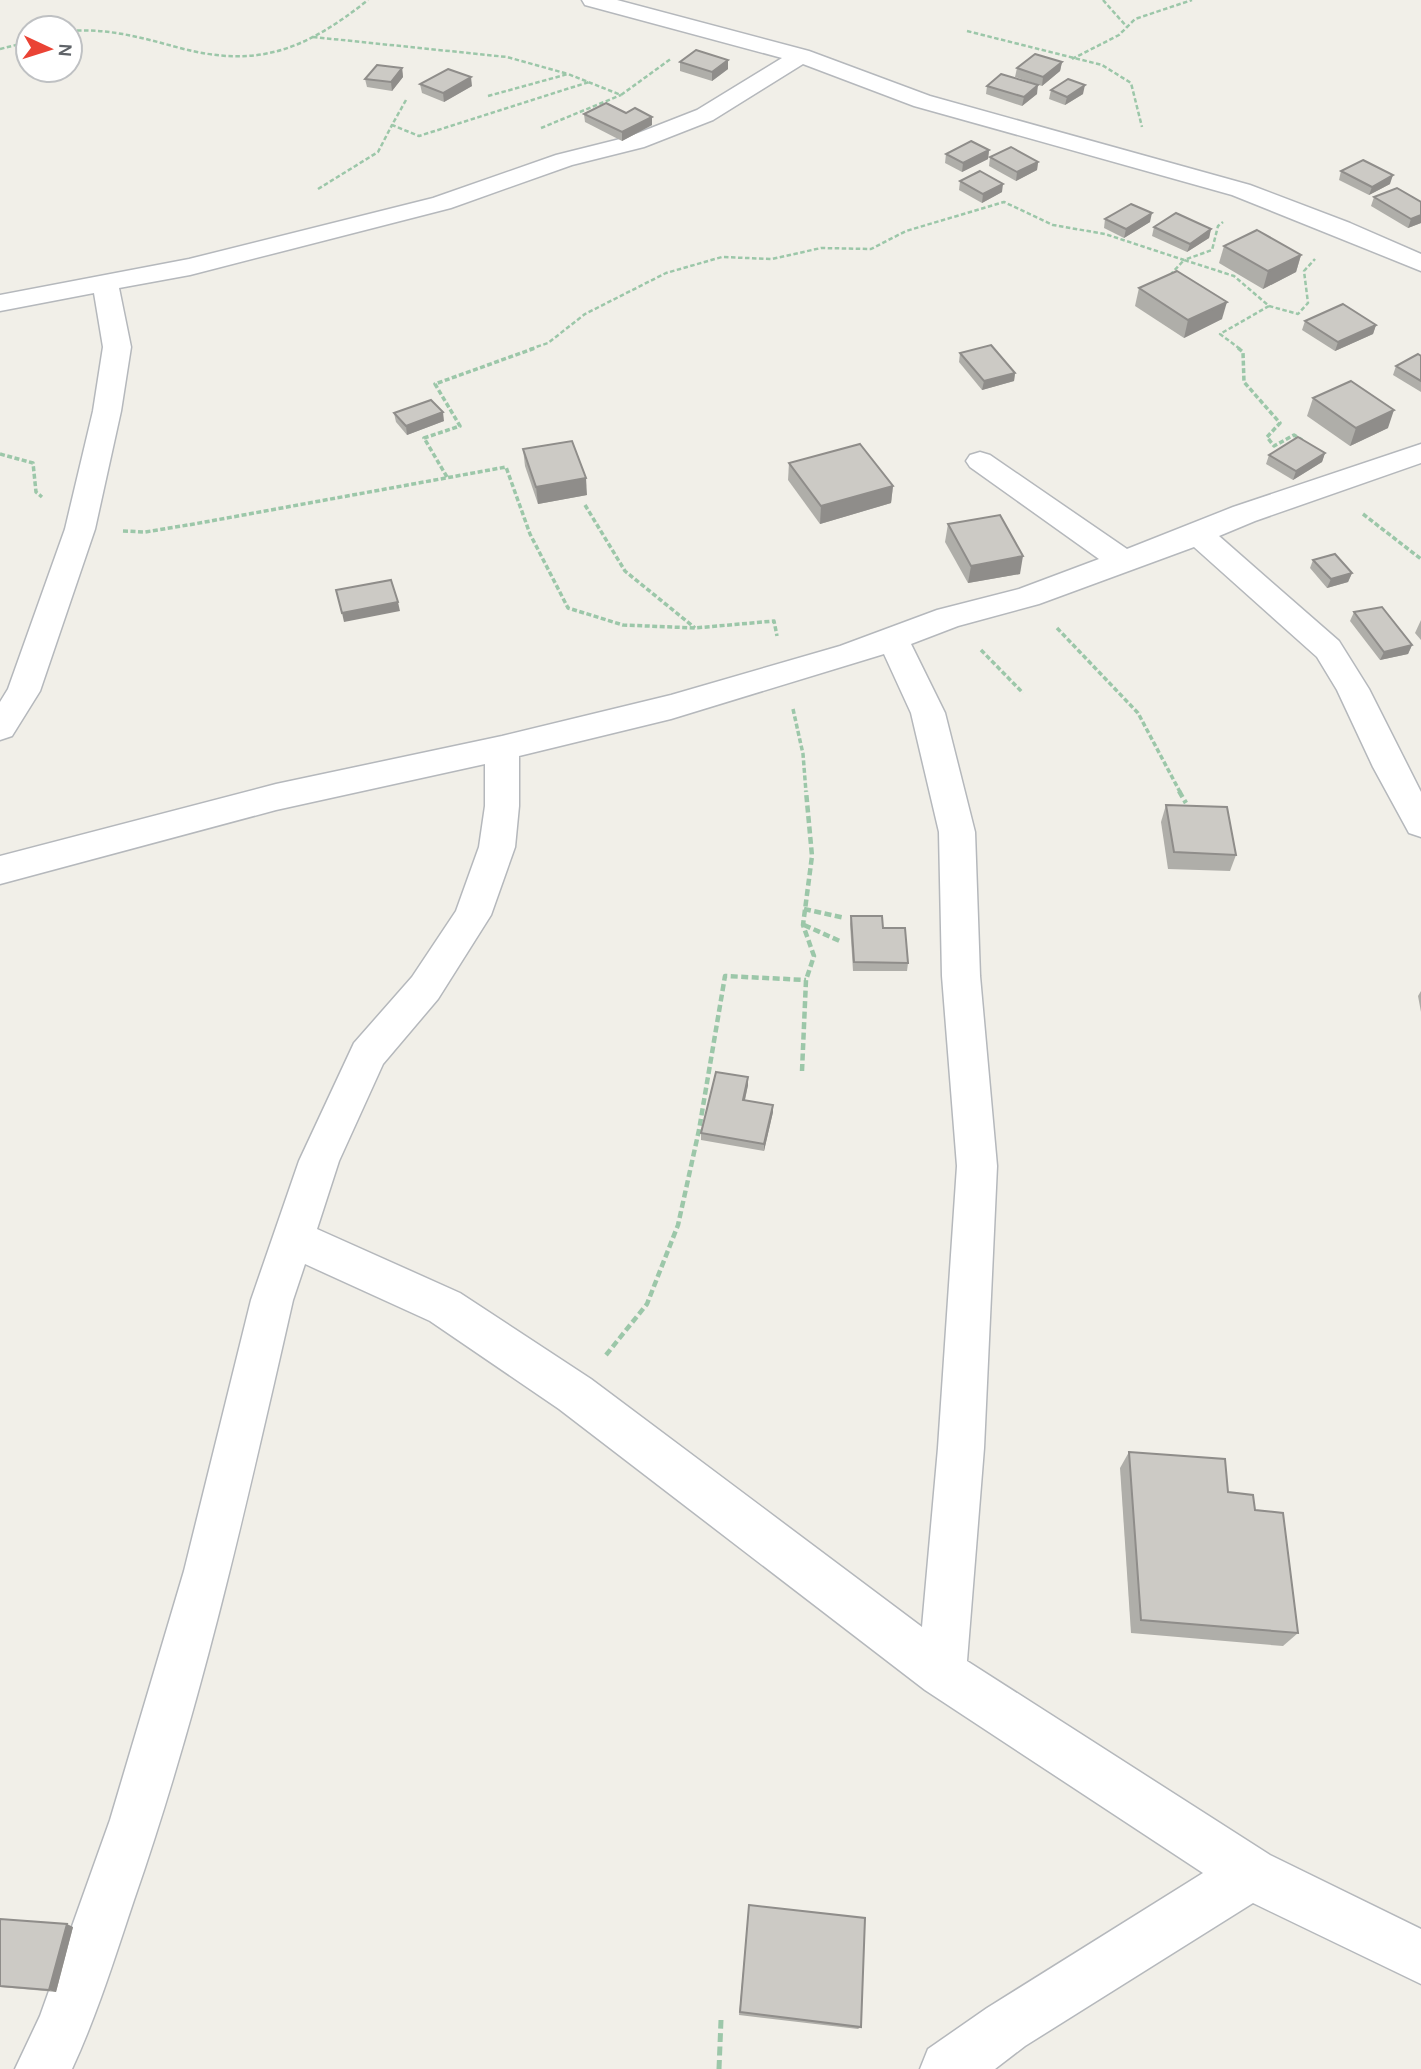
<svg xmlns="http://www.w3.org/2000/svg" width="1421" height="2069" font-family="Karla,sans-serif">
<rect width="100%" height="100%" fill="#f1efe8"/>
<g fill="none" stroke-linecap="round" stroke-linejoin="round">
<g stroke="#b5b8bc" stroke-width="3">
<g id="street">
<polygon points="582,0 617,0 809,51 930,96 1250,185 1350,223 1421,254 1421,271 1232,195 914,106 803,64 713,120 644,147 572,165 451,208 190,275 119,288 131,347 121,411 95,529 40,691 12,736 0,740 0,702 8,689 65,529 93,411 103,347 94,293 0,311 0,295 189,259 433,198 556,155 628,137 697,110 782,58 585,5"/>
<path d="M1421 444V463L1255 521 1219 536 1339 641 1369 689 1421 792V837L1409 833 1373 767 1337 690 1317 657 1194 547 1039 604 958 626 911 644 945 713 975 832 980 976 997 1166 984 1448 967 1661 1270 1855 1421 1929V1984L1253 1903 1025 2046 995 2069H920L928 2049 987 2008 1203 1873 925 1690 559 1409 430 1321 305 1264 293 1300C247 1502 202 1704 134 1900 115 1957 97 2015 72 2069H15L40 2016 110 1820 184 1571 251 1300 299 1161 354 1043 412 977 456 911 479 847 485 806V764L276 810 0 884V856L276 784 502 736 671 695 840 646 937 610 1019 589 1099 559 970 467 966 461 970 455 980 452 990 455 1127 549 1233 507ZM884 654 911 713 939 832 942 976 957 1166 938 1448 922 1627 591 1379 460 1293 317 1229 339 1161 383 1064 438 999 491 915 515 847 519 806V756L671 719Z"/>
</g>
</g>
<g stroke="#9cc7a9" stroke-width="2.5" stroke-dasharray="4.5 2.5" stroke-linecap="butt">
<polyline points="1103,0 1127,27"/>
<path d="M70 31C109 28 143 38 180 48 259 69 306 49 368 0"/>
<polyline points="967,31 1102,65 1131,83 1142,127"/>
<polyline points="313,37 507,57 568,74"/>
<polyline points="0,49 28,42"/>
<polyline points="1072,59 1119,35 1135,19 1192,0"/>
<polyline points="488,96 568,74 621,95 672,58"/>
<polyline points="406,100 392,125 419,136 589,82"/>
<polyline points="541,128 621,95"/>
<polyline points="318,189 378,152 392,125"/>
<polyline points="1174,275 1172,273 1184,260 1234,276 1269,306 1298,314 1308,303 1304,271 1315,259"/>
<polyline points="530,349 548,343 585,314 666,273 722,257 772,259 821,248 871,249 906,231 1004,202 1053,225 1105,234 1184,260 1212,250 1218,226 1223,222"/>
<polyline points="1240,349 1220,334 1269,306"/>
</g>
<g stroke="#9cc7a9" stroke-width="3.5" stroke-dasharray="5 2.5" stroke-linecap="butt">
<polyline points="1238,348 1243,352 1244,382 1280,423 1267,437 1274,446 1294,435 1302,440"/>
<polyline points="0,454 33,463 36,492 42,497"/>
<polyline points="447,477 424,438 460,426 435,384 535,348"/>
<polyline points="585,505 625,571 695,628"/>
<polyline points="1363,514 1421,559"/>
<polyline points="123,531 145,532 194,524 506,467 530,534 568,608 623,625 695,628 774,621 777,636"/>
<polyline points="1057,628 1138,713 1180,792"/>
<polyline points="981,650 1023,693"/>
<polyline points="793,709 803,754 806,792"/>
</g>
<g stroke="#9cc7a9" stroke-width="4.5" stroke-dasharray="7 3.5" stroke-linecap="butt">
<polyline points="1179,791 1186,803"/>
<polyline points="804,909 845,918"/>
<polyline points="804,925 842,942"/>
<polyline points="802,1071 806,980 814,956 803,925 812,856 806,791"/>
<polyline points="606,1355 647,1304 678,1225 699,1130 725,976 806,980"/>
</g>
<polyline stroke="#9cc7a9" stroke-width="5" stroke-dasharray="9 4.5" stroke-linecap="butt" points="719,2069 721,2020"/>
<use href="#street" fill="#fff" fill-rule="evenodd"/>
</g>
<g fill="#afaea9">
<polygon points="728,60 728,69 712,81 680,71 680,62"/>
<polygon points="1062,62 1060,71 1042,86 1015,77 1017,68"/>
<polygon points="402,68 403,77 392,91 367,87 365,79"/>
<polygon points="420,84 472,86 444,102 422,93"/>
<polygon points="987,86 1037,94 1022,106 986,94"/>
<polygon points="1051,90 1083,94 1065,105 1049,99"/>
<polygon points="584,114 652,125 622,141 585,122"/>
<polygon points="989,150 988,159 962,172 945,163 946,154"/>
<polygon points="990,157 1038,162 1037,170 1016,181 989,166"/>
<polygon points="1341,171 1390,184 1369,195 1339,180"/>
<polygon points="960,181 1002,192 982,203 959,190"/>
<polygon points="1374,197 1421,202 1421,223 1408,228 1371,206"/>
<polygon points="1105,219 1150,222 1124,238 1104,228"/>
<polygon points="1154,227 1211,229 1209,238 1187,252 1152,236"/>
<polygon points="1224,246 1301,255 1296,272 1263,289 1219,263"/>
<polygon points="1139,288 1222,319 1184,338 1135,306"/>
<polygon points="1305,321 1376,325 1373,334 1335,351 1302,330"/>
<polygon points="960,353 1015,373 1014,381 982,390 959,362"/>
<polygon points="1421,356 1421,392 1393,375 1396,366"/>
<polygon points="1313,398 1388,428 1350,446 1307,416"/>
<polygon points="394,413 444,421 407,435 396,422"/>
<polygon points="523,449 587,495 538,504 525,466"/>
<polygon points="1325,453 1322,462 1293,480 1266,464 1269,455"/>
<polygon points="789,463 893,486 891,503 820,524 788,480"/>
<polygon points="948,524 1020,574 968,583 945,542"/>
<polygon points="1313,560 1352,573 1348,582 1327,588 1310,568"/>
<polygon points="1354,612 1412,645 1408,654 1380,660 1350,621"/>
<polygon points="1421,620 1421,640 1415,633"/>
<polygon points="1166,805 1236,855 1230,871 1168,869 1161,822"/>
<polygon points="851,916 883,928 908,963 907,971 853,971 850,924"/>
<polygon points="1421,991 1421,1012 1418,996"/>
<polygon points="748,1077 748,1085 745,1100 773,1112 764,1151 701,1140 701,1133"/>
<polygon points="1129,1452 1228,1492 1255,1510 1298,1633 1283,1646 1131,1633 1120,1468"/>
<polygon points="749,1905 861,2027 858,2029 739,2015"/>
<polygon points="0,1919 73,1927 56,1992 0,1987"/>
</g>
<g fill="#8f8d8a">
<polygon points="728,60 728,69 712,81 712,72"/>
<polygon points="1062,62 1060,71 1042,86 1043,77"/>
<polygon points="402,68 403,77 392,91 391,82"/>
<polygon points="471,77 472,86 444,102 443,93"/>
<polygon points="1038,85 1037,94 1022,106 1024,97"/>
<polygon points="1085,85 1083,94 1065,105 1067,97"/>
<polygon points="652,117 652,125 622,141 622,132"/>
<polygon points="989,150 988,159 962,172 963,163"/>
<polygon points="1038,162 1037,170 1016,181 1017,172"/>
<polygon points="1393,175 1390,184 1369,195 1372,187"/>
<polygon points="1003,184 1002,192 982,203 983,194"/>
<polygon points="1152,213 1150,222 1124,238 1126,229"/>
<polygon points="1421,215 1421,223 1408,228 1411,219"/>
<polygon points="1211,229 1209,238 1187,252 1190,244"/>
<polygon points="1301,255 1296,272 1263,289 1268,271"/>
<polygon points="1227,302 1222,319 1184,338 1188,320"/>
<polygon points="1376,325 1373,334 1335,351 1338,342"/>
<polygon points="1015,373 1014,381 982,390 984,381"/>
<polygon points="1394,410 1388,428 1350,446 1356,428"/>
<polygon points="443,412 444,421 407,435 406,426"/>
<polygon points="1325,453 1322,462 1293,480 1296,471"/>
<polygon points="586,478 587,495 538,504 536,487"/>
<polygon points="893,486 891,503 820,524 821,506"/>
<polygon points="1023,556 1020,574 968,583 971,566"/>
<polygon points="1352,573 1348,582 1327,588 1331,579"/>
<polygon points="398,602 400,611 344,622 342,613"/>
<polygon points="1412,645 1408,654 1380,660 1384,652"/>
<polygon points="748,1077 748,1085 743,1108 743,1100"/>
<polygon points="773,1105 773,1112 764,1151 764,1144"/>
<polygon points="67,1924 73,1927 56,1992 49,1990"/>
</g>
<g fill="#cccac5" stroke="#8f8d8a" stroke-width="2">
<polygon points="696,50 728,60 712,72 680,62"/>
<polygon points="1035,54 1062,62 1043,77 1017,68"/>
<polygon points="377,65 402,68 391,82 365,79"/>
<polygon points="448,69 471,77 443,93 420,84"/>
<polygon points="1001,74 1038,85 1024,97 987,86"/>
<polygon points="1068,79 1085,85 1067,97 1051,90"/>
<polygon points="606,103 626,113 635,108 652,117 622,132 584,114"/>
<polygon points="971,141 989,150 963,163 946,154"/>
<polygon points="1011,147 1038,162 1017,172 990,157"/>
<polygon points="1363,160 1393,175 1372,187 1341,171"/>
<polygon points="980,171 1003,184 983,194 960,181"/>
<polygon points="1397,188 1421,202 1421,215 1411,219 1374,197"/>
<polygon points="1131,204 1152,213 1126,229 1105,219"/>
<polygon points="1176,213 1211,229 1190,244 1154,227"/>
<polygon points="1257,230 1301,255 1268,271 1224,246"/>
<polygon points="1177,271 1227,302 1188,320 1139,288"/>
<polygon points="1343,304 1376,325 1338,342 1305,321"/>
<polygon points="991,345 1015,373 984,381 960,353"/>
<polygon points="1418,354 1421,356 1421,381 1396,366"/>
<polygon points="1351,381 1394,410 1356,428 1313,398"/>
<polygon points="431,400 443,412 406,426 394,413"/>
<polygon points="1298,437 1325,453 1296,471 1269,455"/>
<polygon points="572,441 586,478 536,487 523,449"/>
<polygon points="860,444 893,486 821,506 789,463"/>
<polygon points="1000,515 1023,556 971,566 948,524"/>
<polygon points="1335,554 1352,573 1331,579 1313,560"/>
<polygon points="391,580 398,602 342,613 336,590"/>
<polygon points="1382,607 1412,645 1384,652 1354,612"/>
<polygon points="1166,805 1227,807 1236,855 1174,852"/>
<polygon points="851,916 882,916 883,928 905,928 908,963 854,962"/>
<polygon points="716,1072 748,1077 743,1100 773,1105 764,1144 701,1133"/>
<polygon points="1129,1452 1225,1459 1228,1492 1253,1495 1255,1510 1283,1513 1298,1633 1141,1620"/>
<polygon points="749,1905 865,1918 861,2027 740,2012"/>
<polygon points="0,1919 67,1924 49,1990 0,1986"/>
</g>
<g transform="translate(49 49) rotate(94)"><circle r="33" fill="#ffffff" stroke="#bfc1c3" stroke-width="2"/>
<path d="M0-5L12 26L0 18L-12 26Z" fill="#ea4335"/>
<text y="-10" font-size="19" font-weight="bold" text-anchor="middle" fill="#5f6368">N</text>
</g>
</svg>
